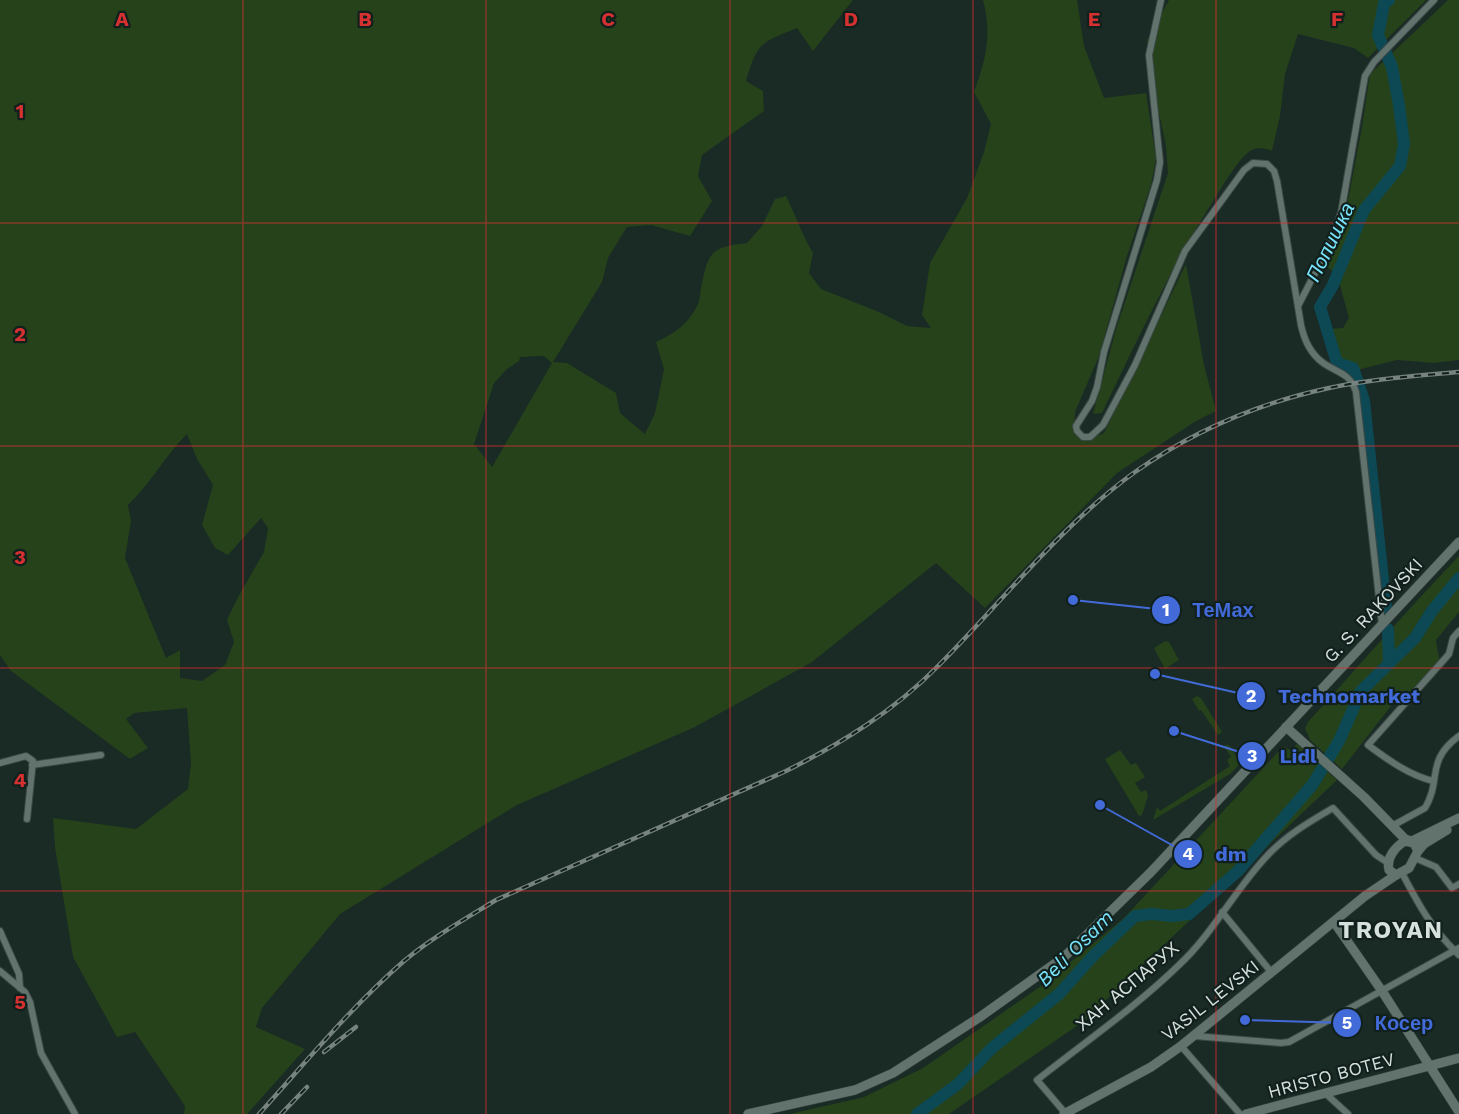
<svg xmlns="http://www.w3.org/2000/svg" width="1459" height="1114" font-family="'Work Sans',sans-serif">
<rect width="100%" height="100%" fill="#1a2a25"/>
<g fill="#25421a" fill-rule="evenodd">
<path d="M0 0H853L813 51 797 28C760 43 758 42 746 81L763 91 764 111 702 155 698 176 712 201 690 236 651 225 627 227 608 258 602 282 553 362 567 363 616 393 620 413 645 434 655 413 664 369 656 342C675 333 687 325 697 306 700 301 700 294 701 288 708 253 710 247 747 243L762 226 775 199 786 196C796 216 802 235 813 253L809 273 821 289 879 312 907 326 931 328 922 315 930 263 967 198 984 152 991 124 974 92C986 60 992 34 983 0H1077L1084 46 1104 98 1146 93 1156 159 1151 185 1127 256 1099 356 1075 412 1074 434 1084 441 1104 433 1186 264 1204 365 1216 411 1196 421 1117 473 985 608 936 563 812 662 695 727 517 805 340 914 262 1008 256 1027 305 1049 247 1114H184L185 1106 135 1032 117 1037 73 957 55 847 53 818 136 829 188 789 191 763 187 708 134 713 126 719 148 748 130 759 11 671 0 655ZM544 356 552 363 492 467 474 444 494 383 506 370 519 361 520 357ZM187 434 197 459 213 485 202 525 215 548 228 555 261 518 268 528 264 552 238 597 227 620 234 642 225 665 202 681 180 678V650L166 658 125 558 131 521 128 505C151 483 165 456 187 434Z"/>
<path d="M1169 0H1426L1368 58 1354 48 1298 34 1285 74 1280 116 1272 151C1265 148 1257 147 1250 151 1241 156 1223 185 1217 195 1172 264 1138 339 1102 413L1093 414 1117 326 1168 173 1166 146 1151 75 1147 40Z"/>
<polygon points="1448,0 1459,0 1459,360 1434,363 1397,360 1349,372 1337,356 1330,329 1343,328 1349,318 1337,274 1324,265 1345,216 1362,127 1370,74"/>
<polygon points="1365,396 1388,581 1388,608 1385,610 1382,608 1357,397"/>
<path d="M1459 556V612L1436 640 1440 664 1402 707 1394 702 1342 769 1310 740 1305 728 1308 722C1358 667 1407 610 1459 556Z"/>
<polygon points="1165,641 1169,642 1179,660 1165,669 1154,648"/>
<polygon points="1197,696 1201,698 1222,732 1218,735 1201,710 1199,711 1192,699"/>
<polygon points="1297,744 1337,780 1084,1021 949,1114 790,1114 864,1097 923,1068 1044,984 1124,918 1277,753 1285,747 1290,750"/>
<polygon points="1226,745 1229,745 1237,758 1238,766 1230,774 1153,820 1157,807 1160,811 1230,766 1227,760 1231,757 1224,746"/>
<polygon points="1120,750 1131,765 1136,763 1145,777 1135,783 1141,792 1146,790 1148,796 1142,815 1139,816 1105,759"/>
</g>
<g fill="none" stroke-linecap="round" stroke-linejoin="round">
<g stroke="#0d4955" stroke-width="12">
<polyline points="1386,608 1364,401 1353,368 1337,363 1320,307 1333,285 1364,210 1400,166 1404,144 1399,105 1392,67 1378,35 1384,4 1389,0"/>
<polyline points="1388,629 1389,663"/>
<polyline points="917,1114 958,1084 992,1048 1059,994 1093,956 1135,916 1152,914 1173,916 1189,914 1238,871 1313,784 1339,741 1361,691 1415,638 1432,611 1459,578"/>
</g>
<g stroke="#3b4845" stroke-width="8">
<g id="street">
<path d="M1161 0 1149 55 1160 162 1157 180 1104 352 1097 387 1092 401 1076 426 1077 431 1083 437H1090L1103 425 1135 365 1185 251 1244 170 1253 163 1267 164 1274 171 1277 181 1301 325C1304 339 1310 353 1322 362 1336 373 1350 372 1356 392L1382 625"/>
<polyline points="1298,306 1326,252 1341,213 1365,76 1374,62 1434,0"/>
<polyline points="0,763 26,756 33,761 27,819"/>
<polyline points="32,765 101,755"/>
<path d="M1433 781C1409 775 1388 760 1368 745L1449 654 1453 638 1459 631"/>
<path d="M1392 826 1425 808C1442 780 1425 761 1459 736"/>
<polyline points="1415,858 1436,867 1452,888 1459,884"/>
<path d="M1402 873C1420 907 1431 928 1459 955"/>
<polyline points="1222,912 1272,973"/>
<polyline points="0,931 19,974 20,988"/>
<polyline points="0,971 25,992 30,1002 41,1053 75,1114"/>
<polyline points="1194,1036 1281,1043 1289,1042 1459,948"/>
<polyline points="1181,1046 1240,1114"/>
<polyline points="1325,1093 1348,1114"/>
<path d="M1066 1114 1037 1080C1085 1042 1136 1007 1180 964 1213 933 1235 890 1266 857 1285 836 1309 822 1333 808L1376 855 1388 863"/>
</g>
</g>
<g stroke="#3b4845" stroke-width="10">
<g id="secondary">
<polyline points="1286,727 1364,797 1405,839 1410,841 1414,840 1459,818"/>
<path d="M1405 841 1414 843 1418 851 1409 868 1396 875 1389 870C1386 858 1395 847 1405 841Z"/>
<polyline points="1418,851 1424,844 1447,830"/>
<polyline points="1334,922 1382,991 1459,1112"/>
<polyline points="748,1114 855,1090 893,1073 980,1017 1064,957 1151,872 1459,542"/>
<polyline points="1064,1114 1151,1067 1181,1046 1365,896 1396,875"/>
<polyline points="1246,1114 1459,1058"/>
</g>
</g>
<use href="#street" stroke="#62736e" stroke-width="6"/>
<use href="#secondary" stroke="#62736e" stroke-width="9"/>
<g stroke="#76837f" stroke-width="4.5">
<g id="rail">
<polyline points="324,1052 356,1027"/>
<path d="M259 1114C306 1062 351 1007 404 961 433 937 465 919 496 900L786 771C842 743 894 711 938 666 1003 601 1060 526 1135 472 1193 431 1259 403 1329 388 1371 379 1416 376 1459 372"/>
<polyline points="281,1114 307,1087"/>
</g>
</g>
<use href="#rail" stroke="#11201c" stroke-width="2" stroke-dasharray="7" stroke-linecap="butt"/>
</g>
<path fill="none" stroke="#d63131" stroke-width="1.5" stroke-opacity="0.55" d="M243 0V1114M486 0V1114M730 0V1114M973 0V1114M1216 0V1114M0 223H1459M0 446H1459M0 668H1459M0 891H1459"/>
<g text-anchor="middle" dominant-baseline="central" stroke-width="4.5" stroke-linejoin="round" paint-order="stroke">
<g font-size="18" fill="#d6e0dd" stroke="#11201c">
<text transform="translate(1373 610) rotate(-47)">G. S. RAKOVSKI</text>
<text transform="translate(1127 986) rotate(-40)">ХАН АСПАРУХ</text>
<text transform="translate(1210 1000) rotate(-38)">VASIL LEVSKI</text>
<text transform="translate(1331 1075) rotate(-15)">HRISTO BOTEV</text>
</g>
<g font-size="20" font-style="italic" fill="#79e5fd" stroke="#11201c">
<text transform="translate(1330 242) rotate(-64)">Попишка</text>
<text transform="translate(1075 948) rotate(-45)">Beli Osam</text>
</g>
<g font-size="24" font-weight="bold" letter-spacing="1.5" fill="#d6e0dd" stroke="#11201c">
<text x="1391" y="930">TROYAN</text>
</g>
</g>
<g font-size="20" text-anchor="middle" font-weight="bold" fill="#d63131" stroke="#11201c" stroke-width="4.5" stroke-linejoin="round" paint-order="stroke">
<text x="122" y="26">A</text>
<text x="365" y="26">B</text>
<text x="608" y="26">C</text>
<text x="851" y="26">D</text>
<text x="1094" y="26">E</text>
<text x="1337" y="26">F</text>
<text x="20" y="118">1</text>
<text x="20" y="341">2</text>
<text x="20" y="564">3</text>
<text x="20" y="787">4</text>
<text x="20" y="1009">5</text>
</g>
<path fill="none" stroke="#426bd9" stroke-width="2" d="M1073 600L1166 610M1155 674L1251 696M1174 731L1252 756M1100 805L1188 854M1245 1020L1347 1023"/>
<g fill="#426bd9" stroke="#11201c" stroke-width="2">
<circle cx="1073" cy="600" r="6"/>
<circle cx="1155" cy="674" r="6"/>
<circle cx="1174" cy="731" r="6"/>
<circle cx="1100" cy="805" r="6"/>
<circle cx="1245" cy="1020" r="6"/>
<circle cx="1166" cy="610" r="15"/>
<circle cx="1251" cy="696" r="15"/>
<circle cx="1252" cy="756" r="15"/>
<circle cx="1188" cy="854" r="15"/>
<circle cx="1347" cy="1023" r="15"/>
</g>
<g font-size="18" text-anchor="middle" font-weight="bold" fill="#fff">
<text x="1166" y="616">1</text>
<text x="1251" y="702">2</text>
<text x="1252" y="762">3</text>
<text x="1188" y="860">4</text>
<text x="1347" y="1029">5</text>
</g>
<g font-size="20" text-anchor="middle" font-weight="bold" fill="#426bd9" stroke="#11201c" stroke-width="4.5" stroke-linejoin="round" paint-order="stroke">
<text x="1223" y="617">ТеМах</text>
<text x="1349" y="703">Technomarket</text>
<text x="1298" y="763">Lidl</text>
<text x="1231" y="861">dm</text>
<text x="1404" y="1030">Косер</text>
</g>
</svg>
